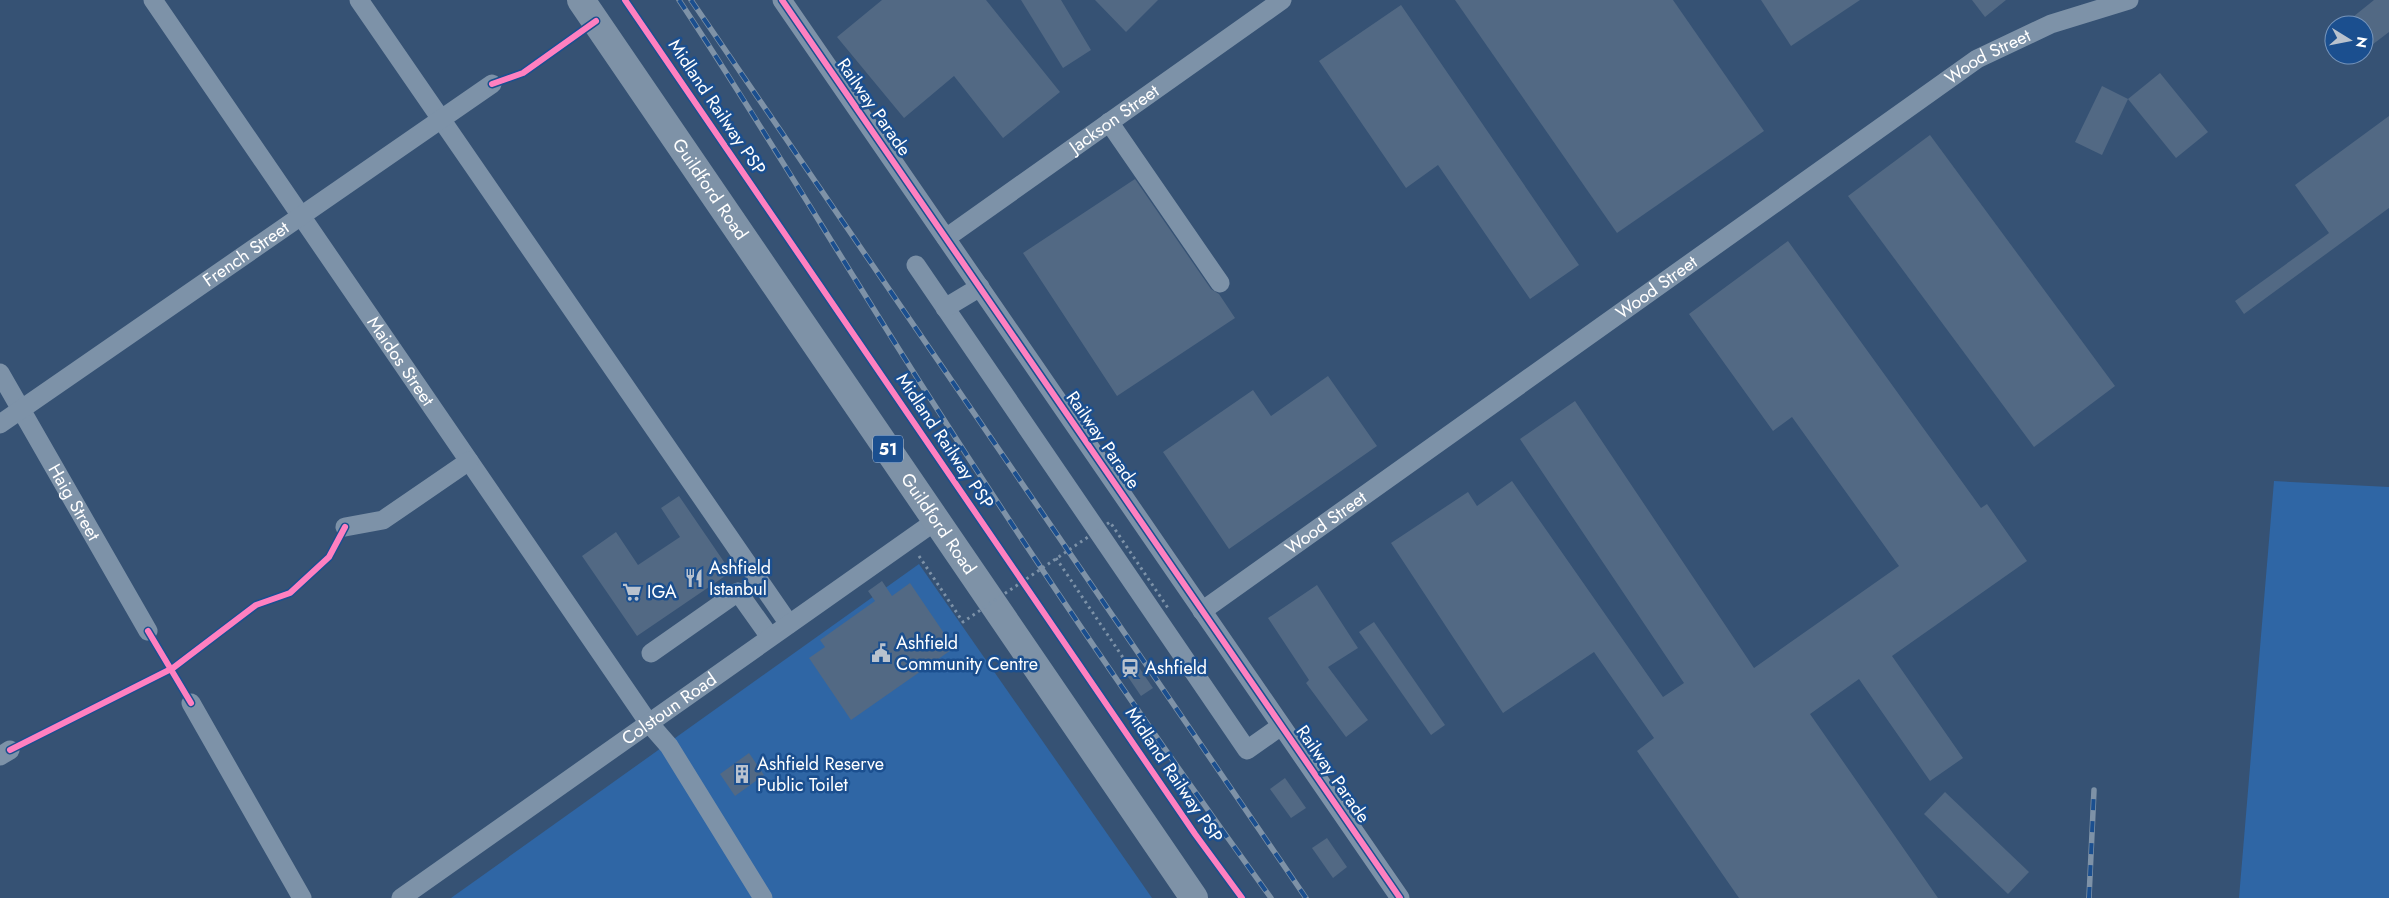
<svg xmlns="http://www.w3.org/2000/svg" width="2389" height="898" font-family="Jost,sans-serif">
<rect width="100%" height="100%" fill="#365274"/>
<g fill="#2f66a5">
<polygon points="2274,481 2389,487 2389,898 2239,898"/>
<polygon points="919,564 1152,898 451,898"/>
</g>
<g fill="#526984">
<polygon points="882,0 986,0 1060,92 1003,138 954,76 904,118 837,37"/>
<polygon points="1021,0 1061,0 1091,50 1063,68"/>
<polygon points="1095,0 1158,0 1126,32"/>
<polygon points="1455,0 1673,0 1764,131 1617,233"/>
<polygon points="1761,0 1860,0 1791,46"/>
<polygon points="1972,0 2006,0 1985,17"/>
<polygon points="2374,0 2389,0 2389,32 2364,51 2364,25 2343,25"/>
<polygon points="1401,5 1579,265 1530,299 1438,165 1406,188 1319,61"/>
<polygon points="2160,73 2208,132 2176,158 2128,99"/>
<polygon points="2102,86 2128,99 2102,155 2075,142"/>
<polygon points="2389,116 2389,208 2244,314 2235,301 2329,233 2295,185"/>
<polygon points="1930,135 2115,386 2034,447 1848,196"/>
<polygon points="1135,179 1211,289 1219,294 1235,318 1117,396 1023,253"/>
<polygon points="1788,241 1981,508 1987,504 2027,561 1892,656 1963,758 1930,781 1859,679 1810,714 1938,898 1739,898 1637,751 1654,738 1594,652 1503,713 1391,543 1468,492 1477,506 1512,481 1663,697 1684,683 1520,439 1575,401 1754,668 1899,566 1792,417 1773,431 1689,314"/>
<polygon points="1328,376 1377,446 1229,549 1163,452 1253,390 1271,416"/>
<polygon points="679,496 731,572 637,636 582,556 616,532 638,565 680,537 661,508"/>
<polygon points="882,581 892,596 910,583 954,648 851,720 809,658 825,647 820,640 875,601 868,591"/>
<polygon points="1317,585 1358,648 1328,667 1368,720 1346,737 1306,683 1309,680 1268,618"/>
<polygon points="1374,622 1445,725 1431,735 1359,632"/>
<polygon points="1136,663 1153,688 1141,696 1124,671"/>
<polygon points="749,753 764,775 735,796 720,774"/>
<polygon points="1285,778 1306,808 1291,818 1270,789"/>
<polygon points="1945,792 2029,872 2008,894 1924,814"/>
<polygon points="1327,838 1347,867 1333,878 1312,848"/>
</g>
<g fill="none" stroke-linecap="round" stroke-linejoin="round">
<polyline stroke="#7d92a8" stroke-width="3" stroke-dasharray="2.5 4" stroke-linecap="butt" points="1056,558 1130,668"/>
<g stroke="#7d92a8" stroke-width="19">
<path id="s1" d="M153 0 648 722 669 746 763 898"/>
<polyline points="359,0 789,624"/>
<polyline points="782,0 1400,898"/>
<polyline points="1109,122 1220,283"/>
<path id="s2" d="M946 238 1282 0"/>
<polyline points="916,265 1247,750 1281,726"/>
<polyline points="945,308 980,287"/>
<path id="s3" d="M0 373 148 631"/>
<path id="s4" d="M0 424 492 84"/>
<polyline points="345,527 383,520 469,461"/>
<path id="s5" d="M1202 611 1977 59 2051 24 2129 0"/>
<polyline points="651,653 738,592 770,637"/>
<polyline points="191,703 302,898"/>
<polyline points="0,756 10,750"/>
<path id="s6" d="M401 898 937 520"/>
</g>
<path stroke="#7e92a7" stroke-width="28" id="s7" d="M581 0 1194 898"/>
<g stroke="#7e92a7" stroke-width="5.5">
<g id="rail">
<path d="M679 0C766 131 845 266 930 398 1038 567 1153 735 1271 898"/>
<polyline points="691,0 1306,898"/>
<polyline points="2089,898 2094,790"/>
</g>
</g>
<use href="#rail" stroke="#1b4f8f" stroke-width="4" stroke-dasharray="11" stroke-linecap="butt"/>
<polyline stroke="#7d92a8" stroke-width="3" stroke-dasharray="2.5 4" stroke-linecap="butt" points="919,556 963,622 1110,522 1168,608"/>
<g stroke="#1b4f8f" stroke-width="9">
<g id="cycleway">
<polyline points="625,0 1195,834 1242,898"/>
<polyline points="782,0 1400,898"/>
<polyline points="492,84 523,73 596,21"/>
<polyline points="148,631 191,703"/>
<polyline points="10,750 173,668 256,605 290,593 329,557 345,527"/>
</g>
</g>
<use href="#cycleway" stroke="#ff80c0" stroke-width="6"/>
</g>
<defs>
<g id="restaurant-bare" transform="scale(1.5)"><path d="M-5-6h1v4h1v-4h1v4h1v-4h1v5L-1.5 .5V6h-2V.5L-5-1ZM5-6V6H3V1.5H1.5Q1.5-4 5-6Z" fill="#b9c2ce" stroke="#1b4f8f" stroke-width="2.5" paint-order="stroke"/></g>
<g id="supermarket-bare" transform="scale(1.5)"><path d="M-6-5.5h2.5l.6 2H6L4.5 2H-2.5L-4.4-4H-6ZM-1.5 3.2a1.3 1.3 0 1 0 .1 0ZM3 3.2a1.3 1.3 0 1 0 .1 0Z" fill="#b9c2ce" stroke="#1b4f8f" stroke-width="2.5" paint-order="stroke"/></g>
<g id="civic-bare" transform="scale(1.5)"><path d="M-.6-6.5H3V-4.5H.6V-3L4-1V1h2V6H-6V1h2V-1L-.6-3ZM-1.2 2.5V6h2.4V2.5Z" fill="#b9c2ce" stroke="#1b4f8f" stroke-width="2.5" paint-order="stroke"/></g>
<g id="station-bare" transform="scale(1.5)"><path d="M-3-6H3Q5-6 5-4V2Q5 4 3 4L4.5 6H3L1.5 4h-3L-3 6H-4.5L-3 4Q-5 4-5 2V-4Q-5-6-3-6ZM-3.5-4v3h7v-3ZM-3.5 1v1.5H-2V1ZM2 1v1.5H3.5V1Z" fill="#b9c2ce" stroke="#1b4f8f" stroke-width="2.5" paint-order="stroke"/></g>
<g id="building-bare" transform="scale(1.5)"><path d="M-4-6H4V6H1V3H-1V6H-4ZM-2.5-4.3h1.7v1.8h-1.7ZM.8-4.3h1.7v1.8H.8ZM-2.5-1h1.7V.8h-1.7ZM.8-1h1.7V.8H.8Z" fill="#b9c2ce" stroke="#1b4f8f" stroke-width="2.5" paint-order="stroke"/></g>
</defs>
<g fill-rule="evenodd">
<use href="#restaurant-bare" x="694" y="578"/>
<use href="#supermarket-bare" x="632" y="592"/>
<use href="#civic-bare" x="881" y="653"/>
<use href="#station-bare" x="1130" y="668"/>
<use href="#building-bare" x="742" y="774"/>
</g>
<g text-anchor="middle" dominant-baseline="central" stroke-width="5" stroke-linejoin="round" paint-order="stroke">
<rect fill="#1b4f8f" stroke="#bbcadd" stroke-width="1" x="873" y="435.5" width="30" height="27" rx="4"/>
<g font-size="16" font-weight="bold" fill="#fff">
<text x="888" y="449">51</text>
</g>
<g font-size="18" fill="#fff" stroke="#1b4f8f">
<text stroke="none"><textPath href="#s5" startOffset="962">Wood Street</textPath></text>
<text transform="translate(717 107) rotate(56)">Midland Railway PSP</text>
<text transform="translate(874 107) rotate(55)">Railway Parade</text>
<text stroke="none"><textPath href="#s2" startOffset="206">Jackson Street</textPath></text>
<text stroke="none"><textPath href="#s7" startOffset="229">Guildford Road</textPath></text>
<text stroke="none"><textPath href="#s4" startOffset="299">French Street</textPath></text>
<text stroke="none"><textPath href="#s5" startOffset="558">Wood Street</textPath></text>
<text stroke="none"><textPath href="#s1" startOffset="438">Maidos Street</textPath></text>
<text transform="translate(1103 440) rotate(55)">Railway Parade</text>
<text transform="translate(945 441) rotate(56)">Midland Railway PSP</text>
<text stroke="none"><textPath href="#s3" startOffset="149">Haig Street</textPath></text>
<text stroke="none"><textPath href="#s7" startOffset="634">Guildford Road</textPath></text>
<text stroke="none"><textPath href="#s5" startOffset="152">Wood Street</textPath></text>
<text stroke="none"><textPath href="#s6" startOffset="328">Colstoun Road</textPath></text>
<text transform="translate(1333 774) rotate(55)">Railway Parade</text>
<text transform="translate(1174 775) rotate(56)">Midland Railway PSP</text>
</g>
<g font-size="18" fill="#fff" stroke="#1b4f8f" text-anchor="start">
<text x="709" y="568">Ashfield<tspan x="709" dy="21">Istanbul</tspan></text>
<text x="647" y="592">IGA</text>
<text x="896" y="643">Ashfield<tspan x="896" dy="21">Community Centre</tspan></text>
<text x="1145" y="668">Ashfield</text>
<text x="757" y="764">Ashfield Reserve<tspan x="757" dy="21">Public Toilet</tspan></text>
</g>
</g>
<g transform="translate(2349 40) rotate(100)"><circle r="24" fill="#1b4f8f" stroke="#7695bc"/>
<path d="M0-4L9 19L0 12L-9 19Z" fill="#b9c2ce"/>
<text y="-8" font-size="14" font-weight="bold" text-anchor="middle" fill="#ffffff">N</text>
</g>
</svg>
